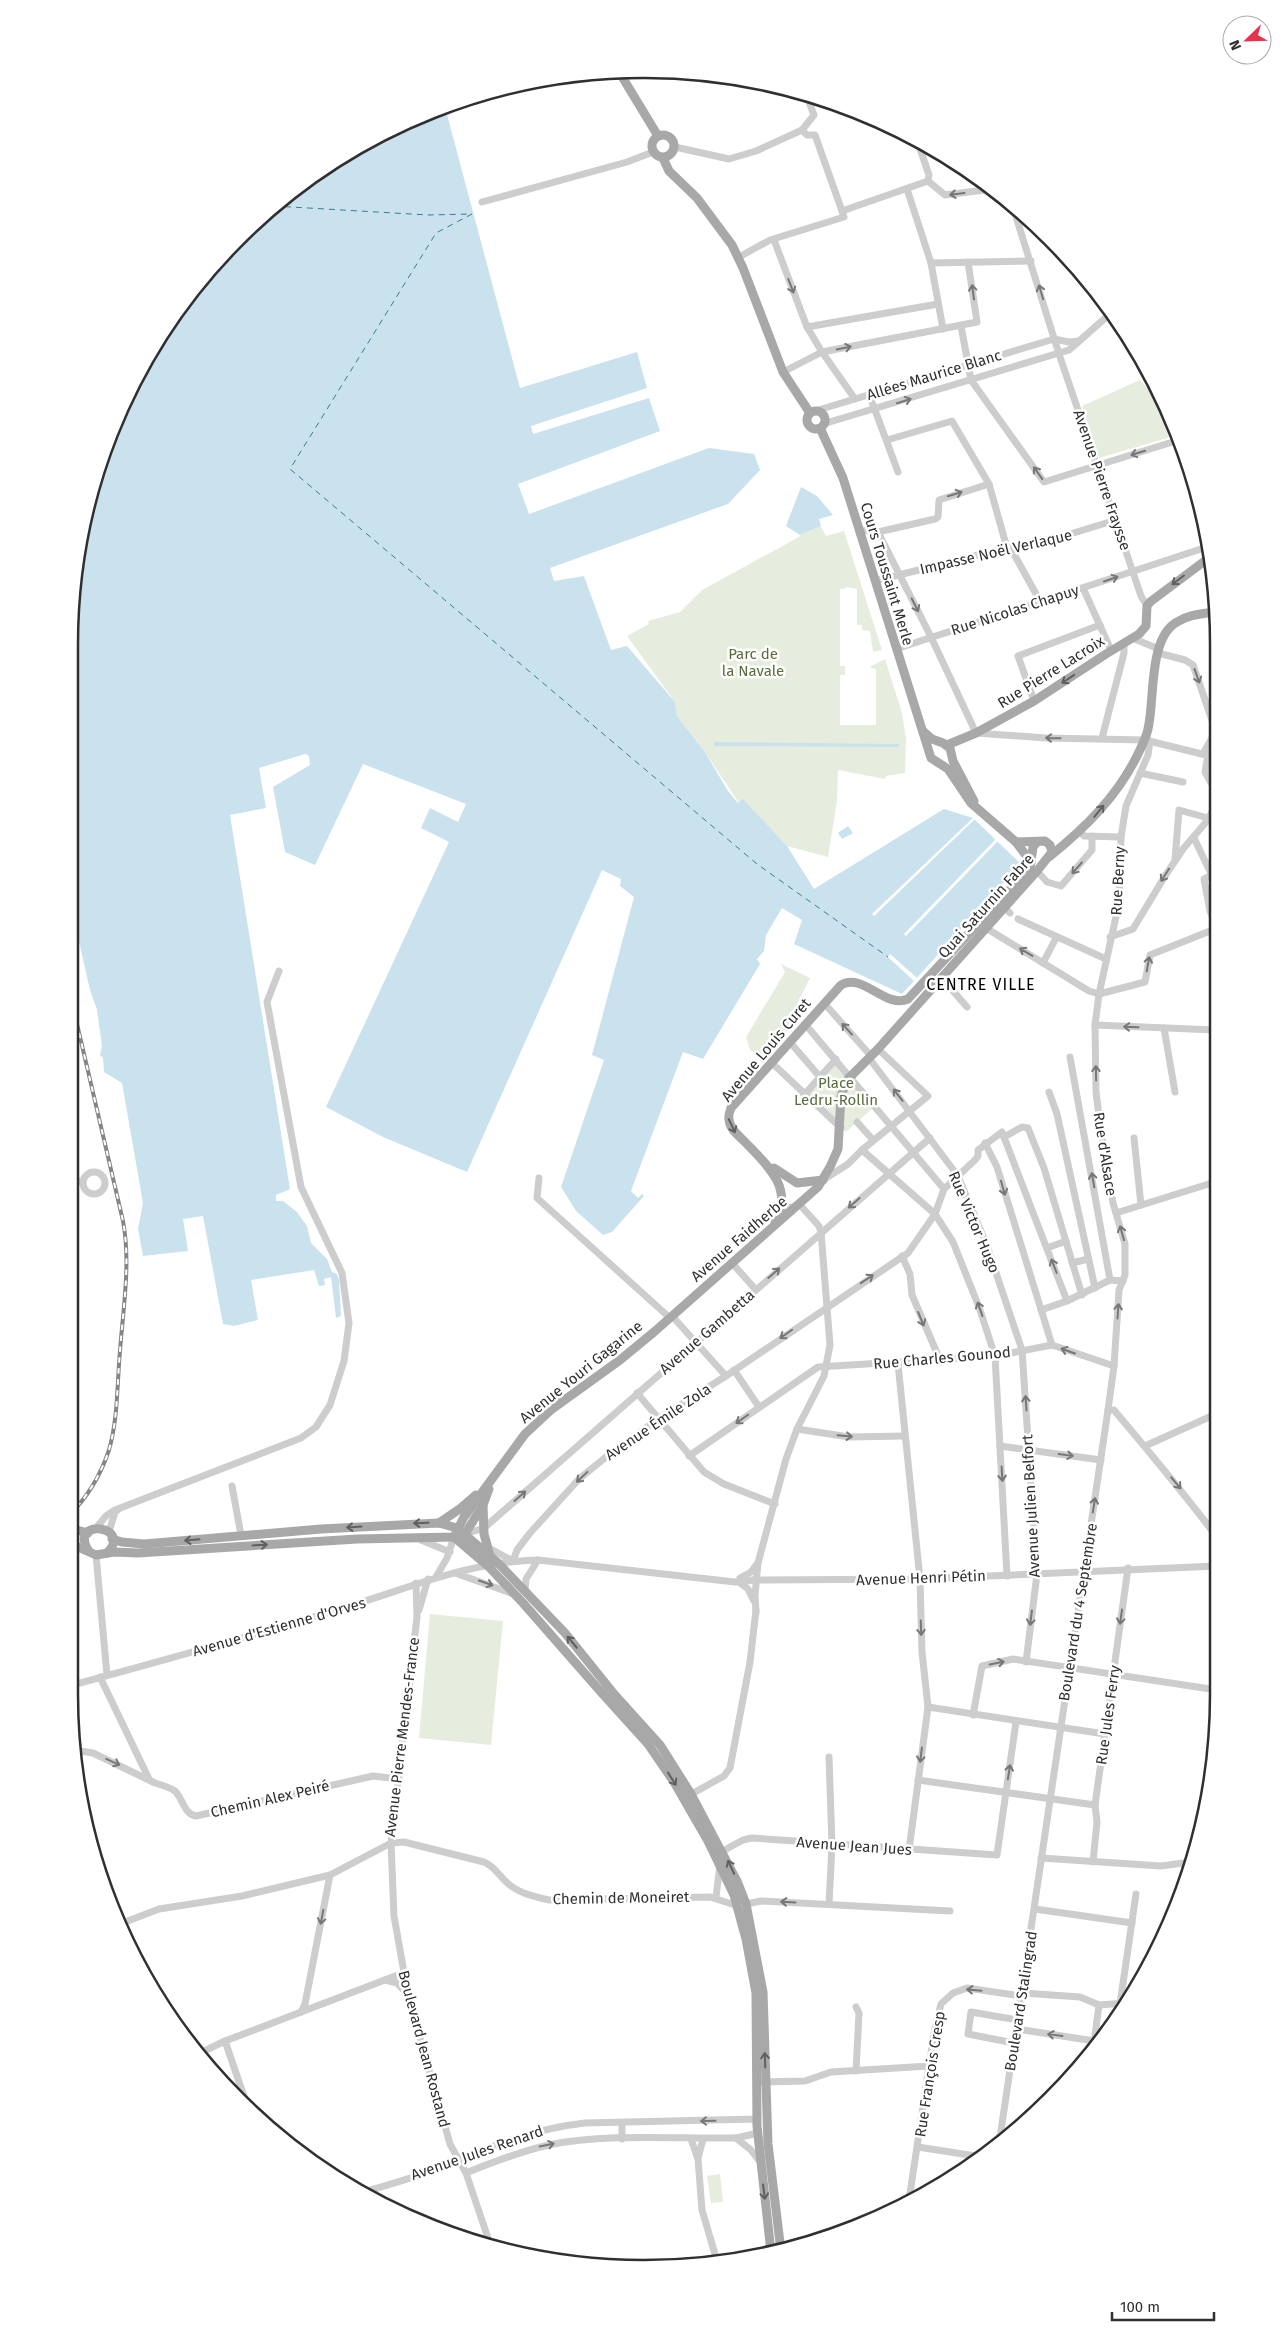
<svg xmlns="http://www.w3.org/2000/svg" width="1287" height="2337" font-family="'Fira Sans',sans-serif">
<rect width="100%" height="100%" fill="#fff"/>
<g fill="#e7edde">
<polygon points="1140,380 1166,408 1178,435 1099,458 1082,406"/>
<polygon points="821,526 826,536 844,531 882,650 873,652 870,631 862,630 862,625 857,625 857,589 846,587 845,589 840,589 840,666 845,666 845,675 840,675 840,725 876,725 876,669 871,668 871,666 885,659 902,713 906,739 905,773 886,776 885,779 838,770 837,801 828,857 787,846 743,800 739,803 705,752 677,716 675,702 627,636 649,624 648,621 680,612 702,590 799,537 800,535"/>
<polygon points="781,964 810,978 793,1012 798,1020 762,1059 750,1050 746,1037 785,972"/>
<polygon points="836,1059 875,1106 846,1132 807,1093"/>
<polygon points="430,1614 503,1621 491,1745 419,1738"/>
<polygon points="720,2174 723,2202 711,2203 707,2176"/>
</g>
<g fill="#cae2ed">
<polygon points="445,107 520,388 637,352 647,388 531,426 533,434 649,398 660,431 518,484 529,514 709,448 754,454 760,470 728,504 550,568 554,581 584,576 611,650 627,646 675,702 677,716 705,752 728,791 738,803 743,799 787,846 814,889 944,809 973,818 1021,864 902,994 794,944 802,920 782,908 766,935 764,951 757,959 760,964 703,1059 683,1052 631,1191 638,1198 642,1194 644,1196 612,1232 603,1235 576,1211 561,1187 604,1060 592,1055 634,897 620,886 621,879 602,870 467,1172 383,1137 326,1107 449,842 421,828 430,808 458,822 466,804 363,764 315,865 285,852 273,787 310,765 309,756 305,754 259,768 266,808 230,815 290,1189 276,1195 276,1201 283,1201 297,1212 307,1226 311,1243 327,1259 332,1272 337,1274 339,1280 341,1316 336,1318 331,1277 324,1279 325,1285 319,1286 314,1270 251,1280 258,1320 234,1326 223,1324 203,1216 183,1219 188,1251 143,1256 138,1229 143,1203 122,1083 104,1072 103,1058 100,1055 102,1046 97,1010 90,990 70,902 70,606 88,494 146,356 211,265 293,188 389,128"/>
<polygon points="801,487 817,496 833,515 819,519 821,526 800,535 786,526"/>
<polygon points="714,742 899,744 899,747 714,746"/>
<polygon points="848,826 853,833 842,839 838,833"/>
</g>
<g fill="#fff">
<polygon points="973,818 975,819 874,916 872,914"/>
<polygon points="996,839 998,841 906,936 904,934"/>
<polygon points="890,954 917,978 914,981 888,957"/>
</g>
<g fill="none" stroke-linecap="round" stroke-linejoin="round">
<polyline stroke="#3c7994" stroke-width="1" stroke-dasharray="6 5" stroke-linecap="butt" points="274,206 428,215 472,214 436,233 290,469 757,864 888,957"/>
<g stroke="#cdcdcd" stroke-width="7">
<polyline points="620,74 628,71"/>
<polyline points="802,130 807,135 815,135 842,211 928,181 929,175 917,140"/>
<polyline points="675,147 729,159 756,151 802,130 814,115 806,94"/>
<polyline points="928,181 945,195 992,189"/>
<polyline points="907,189 931,263 943,329"/>
<polyline points="482,202 627,162 653,152"/>
<polyline points="1012,204 1059,354 1141,596 1147,606"/>
<polyline points="774,240 807,327 822,352 855,399"/>
<polyline points="739,257 770,240 844,217 842,211"/>
<polyline points="931,263 1031,261"/>
<polyline points="961,326 971,380 1044,482 1179,440"/>
<polyline points="807,327 938,304"/>
<polyline points="783,372 822,352 977,322 968,262"/>
<polyline points="869,394 898,472"/>
<polyline points="815,411 1054,339 1069,342 1079,341"/>
<polyline points="823,424 1069,350 1111,313"/>
<polyline points="887,440 952,421 989,484 1007,548"/>
<polyline points="859,531 875,530 878,532 931,637 976,733 1046,738 1145,740 1214,757"/>
<polyline points="878,532 935,519 938,517 939,500 989,484"/>
<polyline points="1010,547 1040,601"/>
<polyline points="875,581 1010,547 1067,535 1116,520"/>
<polyline points="1083,588 1111,650"/>
<polyline points="1132,638 1159,649"/>
<polyline points="896,649 1207,547"/>
<polyline points="1158,653 1185,660 1193,665 1214,726"/>
<polyline points="1034,701 1018,656 1100,625"/>
<polyline points="1102,738 1124,653 1124,643"/>
<polyline points="1203,754 1214,734"/>
<polyline points="1208,755 1205,772 1214,788"/>
<polyline points="1140,773 1183,782"/>
<polyline points="1080,831 1084,836 1121,837"/>
<polyline points="1194,838 1214,880"/>
<polyline points="1175,860 1179,810 1208,818"/>
<polyline points="1037,871 1047,882 1061,886 1092,850 1092,836"/>
<polyline points="1212,875 1204,879 1210,911 1214,921"/>
<polyline points="1004,907 1010,913"/>
<polyline points="1018,919 1106,959"/>
<polyline points="986,928 1089,991 1099,994 1145,982 1150,955 1215,929"/>
<polyline points="1110,937 1133,929 1165,876 1183,849 1207,821 1214,808"/>
<polyline points="1043,963 1056,938"/>
<polyline points="941,977 967,1007"/>
<polyline points="824,1003 871,1056"/>
<polyline points="805,1024 944,1189"/>
<polyline points="1095,1025 1215,1030"/>
<polyline points="1164,1028 1175,1092"/>
<polyline points="789,1041 820,1077"/>
<polyline points="1070,1057 1110,1280"/>
<polyline points="869,1058 958,1176 986,1243 1022,1350 1037,1574 1026,1662"/>
<polyline points="771,1062 841,1128"/>
<polyline points="1049,1092 1057,1114 1095,1288"/>
<polyline points="804,1095 836,1059"/>
<polyline points="857,1122 873,1140"/>
<polyline points="1004,1137 1022,1127 1028,1128 1044,1168 1082,1295"/>
<polyline points="1134,1138 1141,1205"/>
<polyline points="985,1143 997,1167 1052,1345"/>
<polyline points="862,1150 935,1214 953,1242 979,1307 995,1356 1007,1576"/>
<circle cx="94" cy="1183" r="11"/>
<polyline points="69,1178 82,1182"/>
<polyline points="539,1178 537,1198 670,1318"/>
<polyline points="823,1180 848,1164 862,1150 928,1096 878,1049"/>
<polyline points="1116,1213 1215,1182"/>
<polyline points="1047,1248 1066,1241"/>
<polyline points="902,1256 910,1274 912,1295 940,1360"/>
<polyline points="732,1263 756,1290"/>
<polyline points="1072,1263 1088,1259"/>
<polyline points="1041,1310 1067,1301 1110,1280 1123,1281"/>
<polyline points="672,1316 726,1376"/>
<polyline points="898,1364 920,1579 922,1652 928,1707 909,1850"/>
<polyline points="734,1370 759,1407"/>
<polyline points="637,1393 704,1472 724,1484 775,1504"/>
<path d="M1108 1410H1114C1149 1452 1184 1493 1216 1536"/>
<polyline points="797,1429 849,1437 905,1436"/>
<polyline points="1000,1446 1101,1460"/>
<polyline points="1145,1446 1216,1414"/>
<polyline points="689,1456 818,1367 995,1356 1052,1345 1114,1366"/>
<polyline points="232,1486 241,1535"/>
<polyline points="96,1528 106,1516 115,1510 301,1438 316,1427 330,1405 344,1361 349,1323 342,1273 301,1187 267,1002 279,971"/>
<polyline points="109,1532 115,1512 119,1509"/>
<polyline points="465,1534 484,1528 930,1138"/>
<polyline points="421,1540 450,1552"/>
<polyline points="487,1547 513,1561"/>
<polyline points="96,1555 107,1675"/>
<polyline points="513,1561 517,1550 530,1533 579,1479 606,1457 658,1419 726,1376 908,1253 935,1214 944,1189 975,1160 978,1156 978,1150 1002,1132 1067,1301"/>
<polyline points="455,1573 511,1593"/>
<polyline points="436,1577 447,1558 454,1537"/>
<polyline points="740,1578 751,1572 758,1563"/>
<polyline points="752,1580 920,1579 1217,1566"/>
<polyline points="739,1582 748,1589 754,1601"/>
<polyline points="416,1583 417,1617 391,1843 394,1916 408,1995 450,2144 466,2173 491,2247"/>
<polyline points="525,1590 526,1579 538,1560"/>
<polyline points="419,1610 428,1579"/>
<polyline points="756,1613 755,1595 758,1563 786,1459 797,1429 824,1376 830,1345 821,1232 819,1226 800,1205 781,1210"/>
<polyline points="100,1677 149,1779"/>
<path d="M69 1686C161 1661 252 1636 343 1608 407 1589 470 1561 538 1560L735 1582 757 1580"/>
<polyline points="928,1707 1105,1734"/>
<polyline points="973,1715 982,1666 1013,1659 1217,1690"/>
<path d="M74 1750 93 1753 155 1783C162 1785 169 1787 175 1791 183 1799 184 1814 196 1816L373 1776 399 1779"/>
<polyline points="918,1780 1095,1805"/>
<polyline points="688,1796 724,1776 730,1768 750,1662 756,1610"/>
<polyline points="719,1853 743,1840 752,1838 997,1855 1016,1722"/>
<polyline points="1041,1858 1161,1866 1191,1862"/>
<polyline points="1093,1862 1097,1822 1095,1805 1128,1568"/>
<polyline points="716,1897 720,1865"/>
<polyline points="746,1904 761,1901 950,1911"/>
<polyline points="829,1904 832,1845 829,1757"/>
<polyline points="1035,1909 1132,1923"/>
<path d="M120 1924 159 1909 242 1896 330 1875 391 1843 404 1842 484 1862C496 1867 500 1878 511 1886 522 1894 536 1897 549 1900L710 1897 738 1906"/>
<polyline points="385,1980 397,1983 407,1994"/>
<polyline points="1023,1993 1080,1997 1099,2005 1126,2003"/>
<polyline points="1120,2004 1136,1894"/>
<polyline points="856,2007 859,2013 856,2071"/>
<polyline points="301,2012 305,2004 330,1875"/>
<polyline points="1017,2029 1101,2042"/>
<polyline points="225,2041 248,2108"/>
<polyline points="1014,2043 968,2034 971,2012 1018,2020"/>
<polyline points="1093,2051 1099,2005"/>
<polyline points="198,2054 225,2041 403,1973"/>
<polyline points="761,2082 805,2081 831,2072 929,2066"/>
<polyline points="622,2123 622,2139"/>
<polyline points="736,2138 758,2133"/>
<polyline points="691,2139 698,2159 702,2210 717,2261"/>
<polyline points="999,2144 1108,1410 1114,1366 1119,1290 1125,1275 1125,1244 1113,1203 1101,1132 1096,1092 1095,1025 1099,994 1119,903 1121,837 1126,806 1148,755 1150,741"/>
<polyline points="918,2147 982,2157"/>
<polyline points="698,2158 703,2139"/>
<path d="M466 2173C493 2162 521 2151 549 2145 607 2133 677 2139 736 2138L751 2150 760 2162"/>
<path d="M364 2192C391 2184 420 2176 447 2165 496 2145 532 2129 585 2123L757 2119"/>
<polyline points="909,2200 934,2033 941,2004 953,1993 967,1988 1022,1996"/>
</g>
<g stroke="#a8a8a8" stroke-width="9">
<polyline points="618,70 658,136"/>
<circle cx="663" cy="146" r="11"/>
<polyline points="663,158 669,171 697,198 732,245 743,268 783,372 810,413"/>
<circle cx="816" cy="420" r="9"/>
<polyline points="820,428 843,478 931,758 948,769 971,803 1016,842 1031,862"/>
<polyline points="923,731 932,739 943,743 950,748 953,761 974,801"/>
<polyline points="947,745 976,733 1034,701 1106,654 1139,634 1146,626 1147,606 1150,602 1210,557"/>
<path d="M1049 857C1085 828 1117 797 1138 754 1142 746 1146 738 1148 729 1155 700 1148 638 1177 622 1188 615 1201 614 1214 612"/>
<polyline points="774,1168 797,1183 823,1180"/>
<path d="M775 1222C795 1188 766 1164 744 1141 738 1135 729 1128 729 1119 728 1116 730 1111 731 1108L841 985C863 972 885 1009 908 999L1030 868 1033 847 1037 842"/>
<polyline points="483,1505 484,1534 490,1556"/>
<polyline points="439,1523 461,1508 476,1495"/>
<polyline points="69,1528 88,1533"/>
<polyline points="454,1537 464,1517 525,1434 552,1409 620,1360 654,1332 818,1187 830,1167 838,1149 841,1096 847,1080 878,1049 1037,871 1052,852 1050,845 1045,841 1016,842"/>
<polyline points="454,1537 488,1566 523,1603 601,1692 648,1744 674,1782 708,1841 734,1895 746,1939 756,1993 757,2126 771,2252"/>
<polyline points="112,1539 122,1542 144,1544 321,1529 439,1523 457,1528 499,1564 565,1633 614,1694 660,1745 691,1794 737,1881 746,1904 763,1992 768,2144 781,2251"/>
<polyline points="69,1543 96,1555 114,1552 138,1553 357,1539 454,1537 465,1534 483,1505 489,1489"/>
<path d="M88 1550C69 1517 134 1526 107 1553"/>
</g>
<g stroke="#858585" stroke-width="4">
<g id="rail">
<polyline points="70,974 75,1002"/>
<path d="M69 1515C87 1498 101 1474 109 1450 118 1419 117 1384 120 1351 123 1309 131 1263 123 1221L70 994"/>
</g>
</g>
<use href="#rail" stroke="#fff" stroke-width="2" stroke-dasharray="5.5" stroke-linecap="butt"/>
</g>
<defs><path id="oneway-shaft" d="M-6 0H5M1.5-3L5.5 0L1.5 3" fill="none" stroke-width="1.6" stroke-linecap="round" stroke-linejoin="round" transform="scale(1.25)"/></defs>
<g stroke="#777">
<use href="#oneway-shaft" transform="translate(957 194) rotate(173)"/>
<use href="#oneway-shaft" transform="translate(791 286) rotate(69)"/>
<use href="#oneway-shaft" transform="translate(973 292) rotate(-98)"/>
<use href="#oneway-shaft" transform="translate(1041 292) rotate(-107)"/>
<use href="#oneway-shaft" transform="translate(844 348) rotate(-11)"/>
<use href="#oneway-shaft" transform="translate(904 401) rotate(-17)"/>
<use href="#oneway-shaft" transform="translate(1138 453) rotate(163)"/>
<use href="#oneway-shaft" transform="translate(1038 473) rotate(-125)"/>
<use href="#oneway-shaft" transform="translate(955 494) rotate(-17)"/>
<use href="#oneway-shaft" transform="translate(1111 579) rotate(-19)"/>
<use href="#oneway-shaft" transform="translate(915 605) rotate(63)"/>
<use href="#oneway-shaft" transform="translate(1197 676) rotate(70)"/>
<use href="#oneway-shaft" transform="translate(1053 738) rotate(-179)"/>
<use href="#oneway-shaft" transform="translate(1077 868) rotate(131)"/>
<use href="#oneway-shaft" transform="translate(1165 875) rotate(123)"/>
<use href="#oneway-shaft" transform="translate(1026 952) rotate(-149)"/>
<use href="#oneway-shaft" transform="translate(1148 964) rotate(-80)"/>
<use href="#oneway-shaft" transform="translate(1131 1027) rotate(-178)"/>
<use href="#oneway-shaft" transform="translate(847 1029) rotate(-132)"/>
<use href="#oneway-shaft" transform="translate(1096 1073) rotate(-91)"/>
<use href="#oneway-shaft" transform="translate(898 1095) rotate(-128)"/>
<use href="#oneway-shaft" transform="translate(1093 1180) rotate(-100)"/>
<use href="#oneway-shaft" transform="translate(1003 1188) rotate(74)"/>
<use href="#oneway-shaft" transform="translate(854 1203) rotate(139)"/>
<use href="#oneway-shaft" transform="translate(1122 1233) rotate(-106)"/>
<use href="#oneway-shaft" transform="translate(1054 1266) rotate(-111)"/>
<use href="#oneway-shaft" transform="translate(774 1273) rotate(-41)"/>
<use href="#oneway-shaft" transform="translate(867 1279) rotate(-33)"/>
<use href="#oneway-shaft" transform="translate(980 1309) rotate(-109)"/>
<use href="#oneway-shaft" transform="translate(1118 1311) rotate(-86)"/>
<use href="#oneway-shaft" transform="translate(921 1319) rotate(68)"/>
<use href="#oneway-shaft" transform="translate(786 1334) rotate(145)"/>
<use href="#oneway-shaft" transform="translate(1068 1351) rotate(-161)"/>
<use href="#oneway-shaft" transform="translate(1026 1403) rotate(-94)"/>
<use href="#oneway-shaft" transform="translate(742 1419) rotate(145)"/>
<use href="#oneway-shaft" transform="translate(845 1436) rotate(5)"/>
<use href="#oneway-shaft" transform="translate(1066 1455) rotate(8)"/>
<use href="#oneway-shaft" transform="translate(1002 1474) rotate(87)"/>
<use href="#oneway-shaft" transform="translate(582 1477) rotate(137)"/>
<use href="#oneway-shaft" transform="translate(1176 1483) rotate(50)"/>
<use href="#oneway-shaft" transform="translate(520 1496) rotate(-41)"/>
<use href="#oneway-shaft" transform="translate(1094 1505) rotate(-81)"/>
<use href="#oneway-shaft" transform="translate(486 1583) rotate(19)"/>
<use href="#oneway-shaft" transform="translate(1121 1617) rotate(98)"/>
<use href="#oneway-shaft" transform="translate(1031 1618) rotate(97)"/>
<use href="#oneway-shaft" transform="translate(921 1628) rotate(88)"/>
<use href="#oneway-shaft" transform="translate(997 1663) rotate(-12)"/>
<use href="#oneway-shaft" transform="translate(921 1755) rotate(97)"/>
<use href="#oneway-shaft" transform="translate(113 1762) rotate(24)"/>
<use href="#oneway-shaft" transform="translate(1009 1772) rotate(-81)"/>
<use href="#oneway-shaft" transform="translate(788 1902) rotate(-177)"/>
<use href="#oneway-shaft" transform="translate(322 1917) rotate(101)"/>
<use href="#oneway-shaft" transform="translate(974 1990) rotate(-175)"/>
<use href="#oneway-shaft" transform="translate(1055 2035) rotate(-172)"/>
<use href="#oneway-shaft" transform="translate(708 2121) rotate(179)"/>
<use href="#oneway-shaft" transform="translate(547 2145) rotate(-11)"/>
</g>
<g stroke="#606060">
<use href="#oneway-shaft" transform="translate(1178 580) rotate(143)"/>
<use href="#oneway-shaft" transform="translate(1068 679) rotate(146)"/>
<use href="#oneway-shaft" transform="translate(1099 811) rotate(-51)"/>
<use href="#oneway-shaft" transform="translate(732 1126) rotate(65)"/>
<use href="#oneway-shaft" transform="translate(421 1523) rotate(178)"/>
<use href="#oneway-shaft" transform="translate(354 1527) rotate(176)"/>
<use href="#oneway-shaft" transform="translate(192 1540) rotate(175)"/>
<use href="#oneway-shaft" transform="translate(260 1545) rotate(-3)"/>
<use href="#oneway-shaft" transform="translate(572 1642) rotate(-130)"/>
<use href="#oneway-shaft" transform="translate(672 1779) rotate(58)"/>
<use href="#oneway-shaft" transform="translate(731 1867) rotate(-115)"/>
<use href="#oneway-shaft" transform="translate(765 2060) rotate(-92)"/>
<use href="#oneway-shaft" transform="translate(764 2192) rotate(83)"/>
</g>
<g text-anchor="middle" dominant-baseline="central" stroke-width="5" stroke-linejoin="round" paint-order="stroke">
<g font-size="15" fill="#303030" stroke="#fff">
<text transform="translate(934 375) rotate(-17)">Allées Maurice Blanc</text>
<text transform="translate(1102 480) rotate(71)">Avenue Pierre Fraysse</text>
<text transform="translate(996 552) rotate(-13)">Impasse Noël Verlaque</text>
<text transform="translate(887 574) rotate(73)">Cours Toussaint Merle</text>
<text transform="translate(1015 610) rotate(-18)">Rue Nicolas Chapuy</text>
<text transform="translate(1051 672) rotate(-32)">Rue Pierre Lacroix</text>
<text transform="translate(1118 881) rotate(-87)">Rue Berny</text>
<text transform="translate(986 906) rotate(-48)">Quai Saturnin Fabre</text>
<text transform="translate(766 1050) rotate(-50)">Avenue Louis Curet</text>
<text transform="translate(1105 1154) rotate(81)">Rue d'Alsace</text>
<text transform="translate(974 1222) rotate(67)">Rue Victor Hugo</text>
<text transform="translate(739 1239) rotate(-41)">Avenue Faidherbe</text>
<text transform="translate(707 1332) rotate(-41)">Avenue Gambetta</text>
<text transform="translate(942 1358) rotate(-5)">Rue Charles Gounod</text>
<text transform="translate(581 1372) rotate(-39)">Avenue Youri Gagarine</text>
<text transform="translate(658 1422) rotate(-34)">Avenue Émile Zola</text>
<text transform="translate(1031 1506) rotate(-93)">Avenue Julien Belfort</text>
<text transform="translate(921 1578) rotate(-2)">Avenue Henri Pétin</text>
<text transform="translate(1078 1612) rotate(-81)">Boulevard du 4 Septembre</text>
<text transform="translate(279 1627) rotate(-16)">Avenue d'Estienne d'Orves</text>
<text transform="translate(1108 1715) rotate(-82)">Rue Jules Ferry</text>
<text transform="translate(402 1737) rotate(-83)">Avenue Pierre Mendes-France</text>
<text transform="translate(270 1799) rotate(-13)">Chemin Alex Peiré</text>
<text transform="translate(854 1846) rotate(4)">Avenue Jean Jues</text>
<text transform="translate(621 1898) rotate(-1)">Chemin de Moneiret</text>
<text transform="translate(1021 2001) rotate(-81)">Boulevard Stalingrad</text>
<text transform="translate(424 2049) rotate(75)">Boulevard Jean Rostand</text>
<text transform="translate(930 2074) rotate(-81)">Rue François Cresp</text>
<text transform="translate(477 2153) rotate(-19)">Avenue Jules Renard</text>
</g>
<g font-size="15" fill="#576d3c" stroke="#fff">
<text x="753" y="654">Parc de<tspan x="753" dy="17">la Navale</tspan></text>
<text x="836" y="1083">Place<tspan x="836" dy="17">Ledru-Rollin</tspan></text>
</g>
<g font-size="16" letter-spacing="1" fill="#000" stroke="#fff">
<text x="981" y="984">CENTRE VILLE</text>
</g>
</g>
<path d="M0 0H1287V2337H0ZM644 78H644A566 566 0 0 1 1210 644V1694A566 566 0 0 1 644 2260H644A566 566 0 0 1 78 1694V644A566 566 0 0 1 644 78Z" fill="#fff" fill-rule="evenodd"/>
<path fill="none" stroke="#303030" stroke-width="2.5" d="M644 78H644A566 566 0 0 1 1210 644V1694A566 566 0 0 1 644 2260H644A566 566 0 0 1 78 1694V644A566 566 0 0 1 644 78Z"/>
<g transform="translate(1247 40) rotate(247)"><circle r="24" fill="#ffffff" stroke="#acacac"/>
<path d="M0-4L9 19L0 12L-9 19Z" fill="#e8314d"/>
<text y="-8" font-size="14" font-weight="bold" text-anchor="middle" fill="#303030">N</text>
</g>
<path d="M1112 2312v8h102v-8" fill="none" stroke="#303030" stroke-width="2.5"/>
<text x="1120" y="2312" font-size="15" fill="#303030" stroke="#ffffff" stroke-width="4" paint-order="stroke">100 m</text>
</svg>
